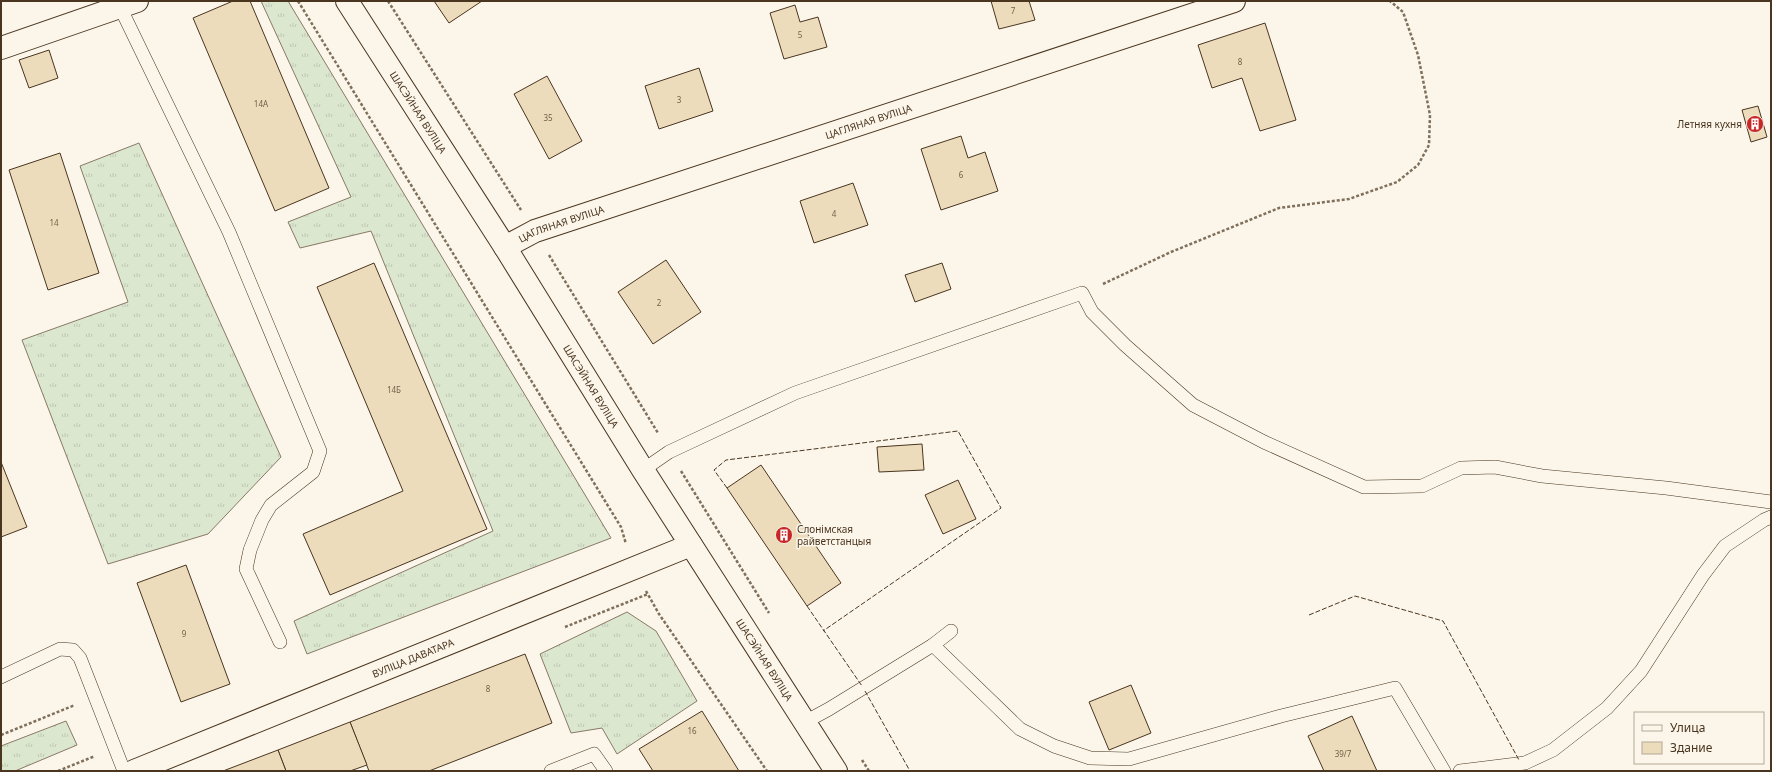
<svg xmlns="http://www.w3.org/2000/svg" width="1772" height="772" font-family="'Noto Sans',sans-serif">
<defs>
<pattern id="grass-tufts" width="24" height="20" patternUnits="userSpaceOnUse"><rect width="24" height="20" fill="#dce7d0"/><path d="M3 7l-1-3M5 7V3M7 7l1-3M15 17l-1-3M17 17v-4M19 17l1-3" fill="none" stroke="#bec7b2"/></pattern>
</defs>
<rect width="100%" height="100%" fill="#fbf6e9"/>
<g fill="url(#grass-tufts)" stroke="#887966">
<polygon points="261,1 288,1 611,538 307,654 294,621 493,531 371,231 300,248 288,222 351,197"/>
<polygon points="139,143 281,457 208,534 108,564 22,340 128,302 80,166"/>
<polygon points="627,612 656,631 697,701 617,754 602,728 571,733 540,654"/>
<polygon points="66,721 77,745 15,771 1,771 1,746"/>
</g>
<g fill="#ecdcbc" stroke="#4a3520">
<polygon points="233,1 250,1 329,188 275,211 193,18"/>
<polygon points="434,1 482,1 449,23"/>
<polygon points="991,1 1029,1 1035,20 999,29"/>
<polygon points="795,5 800,22 818,17 827,47 784,59 770,13"/>
<polygon points="1265,23 1296,120 1260,131 1242,78 1212,88 1198,45"/>
<polygon points="49,50 58,78 29,88 19,60"/>
<polygon points="699,68 713,111 659,129 645,86"/>
<polygon points="547,76 582,141 549,159 514,94"/>
<polygon points="1758,106 1767,137 1751,142 1742,110"/>
<polygon points="961,136 968,158 985,152 998,191 941,210 921,149"/>
<polygon points="60,153 99,273 48,290 9,170"/>
<polygon points="853,183 868,225 814,243 800,201"/>
<polygon points="666,260 701,312 653,344 618,292"/>
<polygon points="374,263 487,529 330,595 303,534 403,491 317,287"/>
<polygon points="942,263 951,289 915,302 905,275"/>
<polygon points="922,444 924,470 879,472 877,447"/>
<polygon points="1,462 27,527 1,537"/>
<polygon points="761,465 841,583 807,606 727,488"/>
<polygon points="958,480 976,519 943,534 925,495"/>
<polygon points="186,565 230,684 181,702 137,583"/>
<polygon points="525,654 552,723 429,771 369,771 350,722"/>
<polygon points="1131,685 1151,733 1109,750 1089,702"/>
<polygon points="702,711 739,771 653,771 639,749"/>
<polygon points="1352,716 1377,771 1324,771 1308,736"/>
<polygon points="350,722 367,765 350,771 286,771 278,750"/>
<polygon points="278,750 286,771 223,771"/>
</g>
<g fill="none" stroke-linecap="round" stroke-linejoin="round">
<g stroke="#4a3520" stroke-width="14">
<g id="lane">
<polyline points="120,7 229,232 320,451 313,472 271,505 262,520 250,550 246,569 280,642"/>
<polyline points="643,470 669,452 795,393 1082,293 1092,312 1125,345 1193,405 1264,442 1364,487 1422,486 1461,468 1495,467 1542,476 1666,488 1771,502"/>
<polyline points="933,645 1020,729 1054,746 1090,758 1129,759 1281,716 1395,688 1444,771"/>
<polyline points="1,677 60,649 73,650 80,658 124,771"/>
<polyline points="805,722 829,709 933,645 951,631"/>
<polyline points="551,771 594,754 606,771"/>
<polyline points="1460,771 1525,763 1553,750 1607,708 1641,671 1703,575 1725,546 1764,520 1771,517"/>
</g>
</g>
<g stroke="#4a3520" stroke-width="24">
<g id="street">
<polyline points="1,48 137,1"/>
<path id="s1" d="M505 247 535 231 1234 1"/>
</g>
</g>
<g stroke="#4a3520" stroke-width="24">
<g id="secondary">
<path id="s2" d="M347 1 505 247 643 470 836 771"/>
<path id="s3" d="M134 771 691 545"/>
</g>
</g>
<g stroke="#7f6f5c" stroke-width="2.5" stroke-dasharray="3 2" stroke-linecap="butt">
<polyline points="298,1 621,527 626,544"/>
<polyline points="388,1 521,210"/>
<polyline points="549,255 658,433"/>
<polyline points="1103,284 1171,252 1279,208 1349,199 1397,182 1418,165 1429,145 1430,115 1418,55 1403,12 1390,1"/>
<polyline points="681,471 769,613"/>
<polyline points="646,591 659,614 767,771"/>
<polyline points="565,627 648,594"/>
<polyline points="1,735 75,705"/>
<polyline points="862,760 869,771"/>
<polyline points="58,771 95,756"/>
</g>
<use href="#lane" stroke="#fbf6e9" stroke-width="13"/>
<use href="#street" stroke="#fbf6e9" stroke-width="22"/>
<use href="#secondary" stroke="#fbf6e9" stroke-width="22"/>
<g stroke="#4a3520" stroke-width="1" stroke-dasharray="5 2" stroke-linecap="butt">
<polyline points="727,488 714,470 726,460 958,431 1001,508 823,631"/>
<polyline points="807,606 862,686"/>
<polyline points="1309,615 1355,596 1443,621 1519,760"/>
<polyline points="865,691 910,771"/>
</g>
</g>
<defs>
<g id="building-disc" transform="scale(0.9)"><circle r="9.5" fill="#c62828" stroke="#fbf6e9"/><path d="M-4-6H4V6H1V3H-1V6H-4ZM-2.5-4.3h1.7v1.8h-1.7ZM.8-4.3h1.7v1.8H.8ZM-2.5-1h1.7V.8h-1.7ZM.8-1h1.7V.8H.8Z" fill="#fff"/></g>
</defs>
<g fill-rule="evenodd">
<use href="#building-disc" x="1755" y="124"/>
<use href="#building-disc" x="784" y="535"/>
</g>
<g text-anchor="middle" dominant-baseline="central" stroke-width="3" stroke-linejoin="round" paint-order="stroke">
<g font-size="8" fill="#725f47">
<text x="1013" y="10">7</text>
<text x="800" y="34">5</text>
<text x="1240" y="61">8</text>
<text x="679" y="99">3</text>
<text x="261" y="103">14А</text>
<text x="548" y="117">35</text>
<text x="961" y="174">6</text>
<text x="834" y="213">4</text>
<text x="54" y="222">14</text>
<text x="659" y="302">2</text>
<text x="394" y="389">14Б</text>
<text x="184" y="633">9</text>
<text x="488" y="688">8</text>
<text x="692" y="730">16</text>
<text x="1343" y="753">39/7</text>
</g>
<g font-size="10" fill="#4a3520" stroke="#fbf6e9">
<text stroke="none"><textPath href="#s2" startOffset="132">ШАСЭЙНАЯ ВУЛІЦА</textPath></text>
<text stroke="none"><textPath href="#s1" startOffset="385">ЦАГЛЯНАЯ ВУЛІЦА</textPath></text>
<text stroke="none"><textPath href="#s1" startOffset="61">ЦАГЛЯНАЯ ВУЛІЦА</textPath></text>
<text stroke="none"><textPath href="#s2" startOffset="456">ШАСЭЙНАЯ ВУЛІЦА</textPath></text>
<text stroke="none"><textPath href="#s3" startOffset="301">ВУЛІЦА ДАВАТАРА</textPath></text>
<text stroke="none"><textPath href="#s2" startOffset="780">ШАСЭЙНАЯ ВУЛІЦА</textPath></text>
</g>
<g font-size="10" fill="#4a3520" stroke="#fbf6e9" text-anchor="end">
<text x="1742" y="124">Летняя кухня</text>
<text x="797" y="529" text-anchor="start">Слонімская<tspan x="797" dy="12">райветстанцыя</tspan></text>
</g>
</g>
<rect width="1772" height="772" fill="none" stroke="#4a3520" stroke-width="4"/>
<rect x="1634" y="712" width="130" height="52" fill="#fbf6e9" stroke="#b4a999"/>
<rect x="1642" y="725" width="20" height="6" fill="#fbf6e9" stroke="#b4a999"/>
<text x="1670" y="732" font-size="12" fill="#4a3520">Улица</text>
<rect x="1642" y="742" width="20" height="12" fill="#ecdcbc" stroke="#b4a999"/>
<text x="1670" y="752" font-size="12" fill="#4a3520">Здание</text>
</svg>
